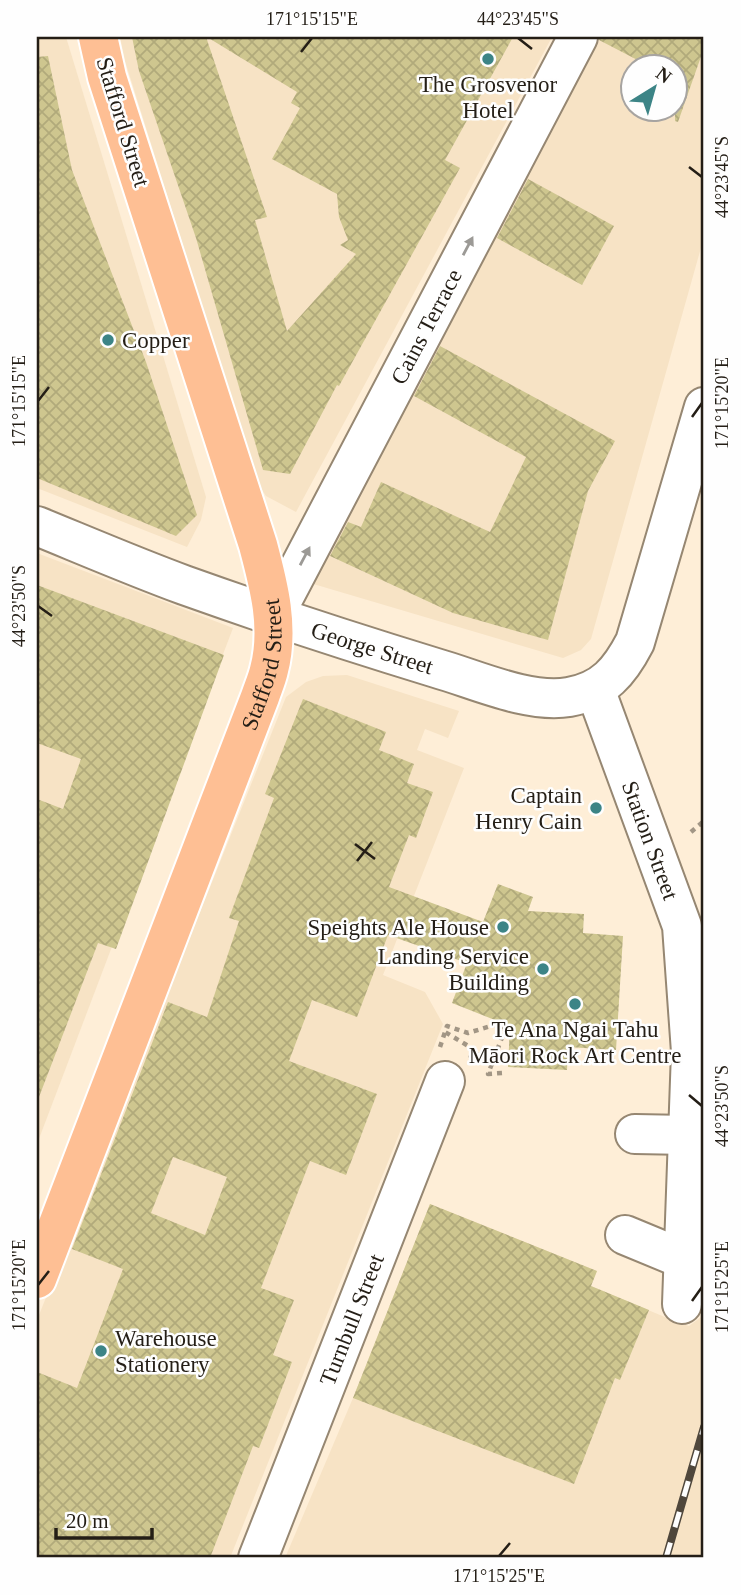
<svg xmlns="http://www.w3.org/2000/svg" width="741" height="1595" font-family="'Times New Roman',serif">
<defs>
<pattern id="building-cross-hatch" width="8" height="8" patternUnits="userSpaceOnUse" patternTransform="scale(1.75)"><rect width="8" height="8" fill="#cec68f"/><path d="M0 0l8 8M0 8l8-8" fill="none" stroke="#b1aa7b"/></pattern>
</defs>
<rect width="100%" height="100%" fill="#feeed7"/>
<g fill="#f7e3c5" fill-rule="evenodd">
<polygon points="37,37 66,37 206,497 201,520 187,547 37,488"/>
<polygon points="120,37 552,37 296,512 266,496 258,484 125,61"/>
<path d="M601 37H704V237L591 639 581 650 563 658 310 583ZM632 66H674V108H632Z"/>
<polygon points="37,553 233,628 37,1144"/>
<polygon points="347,675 459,711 448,738 425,729 417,750 464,768 383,975 425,992 443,1024 230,1558 37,1558 37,1320 286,697 306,682 323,676"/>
<polygon points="430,1204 597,1271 591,1286 679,1323 689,1326 704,1315 704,1558 285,1558 353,1398"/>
</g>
<g fill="url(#building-cross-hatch)" fill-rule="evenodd">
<polygon points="132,37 206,37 267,217 255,220 287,331 356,254 340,245 348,240 339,217 337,194 272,159 300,108 291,103 297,92 207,37 513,37 445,160 460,168 339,386 337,385 290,474 263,470 196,238 139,71"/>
<polygon points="600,37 704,37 704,48 678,122 675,121 675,66 649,66 599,40"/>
<polygon points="48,56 72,170 146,362 197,515 176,536 37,478 37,57"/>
<polygon points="528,179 614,226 582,285 497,238"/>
<polygon points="440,346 615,441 588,491 548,640 453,613 330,556 348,522 361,527 381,482 490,532 526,457 414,396"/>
<polygon points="37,585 224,655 116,949 98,943 39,1097 37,1097 37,799 63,809 81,759 37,743"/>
<path d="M303 699 386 732 379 750 414 764 407 783 433 792 416 838 409 835 389 887 483 922 498 884 533 897 528 911 584 914 583 933 623 936 616 1050 568 1047 567 1070 508 1067 510 1026 452 1003 467 963 388 935 357 1017 312 1000 289 1061 377 1094 346 1175 310 1161 261 1288 294 1300 273 1355 292 1362 259 1448 253 1446 210 1558H37V1372L77 1388 123 1269 72 1249 168 1002 207 1017 239 921 229 918 274 798 265 794ZM173 1157 227 1177 205 1235 151 1213Z"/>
<polygon points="430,1204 597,1271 591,1286 649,1310 620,1380 615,1378 574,1484 353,1398"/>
</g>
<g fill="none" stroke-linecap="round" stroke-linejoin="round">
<g stroke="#968772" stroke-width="42">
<g id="minor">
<path id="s1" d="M37 526C86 546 135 567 184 585 268 615 351 642 436 668 475 679 528 704 569 697 604 691 620 671 635 642L704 407"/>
<path id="s2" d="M274 616 578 37"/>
<path id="s3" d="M595 689 682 926 691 1052 682 1304"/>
<polyline points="635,1134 688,1135"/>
<polyline points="625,1235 683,1259"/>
<path id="s4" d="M258 1558 445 1081"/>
</g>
</g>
<g stroke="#fff" stroke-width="42">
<g id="major">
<path id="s5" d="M37 1279 260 697C263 688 267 679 269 670 280 628 269 586 258 545L107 77 98 37"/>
</g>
</g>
<g stroke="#a29685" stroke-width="4.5" stroke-dasharray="5 5" stroke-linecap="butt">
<polyline points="691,832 704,821"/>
<polyline points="440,1047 445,1032"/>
<polyline points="469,1055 478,1058 480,1053 445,1032 447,1026 468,1033 497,1024 510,1030"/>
<polyline points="502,1073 488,1074 506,1027"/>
</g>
<use href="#minor" stroke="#fff" stroke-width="38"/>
<use href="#major" stroke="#febf94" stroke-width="38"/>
<g stroke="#4f473c" stroke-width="8">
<polyline id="rail" points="666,1558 704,1427"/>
</g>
<use href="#rail" stroke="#fefefe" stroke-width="5" stroke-dasharray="16" stroke-linecap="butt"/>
</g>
<defs><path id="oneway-solid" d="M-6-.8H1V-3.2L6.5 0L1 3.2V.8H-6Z" transform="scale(1.75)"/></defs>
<g fill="#9c9a96">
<use href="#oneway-solid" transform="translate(468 246) rotate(-62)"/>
<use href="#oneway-solid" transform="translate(305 556) rotate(-62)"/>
</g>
<path fill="none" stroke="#241e16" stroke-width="2.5" d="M518 38 532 49M301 52 312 38M689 167 702 177M38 401 49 387M692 417 702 403M38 606 52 616M355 844 375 859M357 861 372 842M689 1095 702 1106M38 1285 49 1271M692 1301 702 1287M499 1556 510 1543"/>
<g fill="#3c8486" stroke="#fefefe" stroke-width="2.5">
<circle cx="488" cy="59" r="7"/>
<circle cx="108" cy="340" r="7"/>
<circle cx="596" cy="808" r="7"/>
<circle cx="503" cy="927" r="7"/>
<circle cx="543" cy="969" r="7"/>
<circle cx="575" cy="1004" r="7"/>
<circle cx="101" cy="1351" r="7"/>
</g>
<g text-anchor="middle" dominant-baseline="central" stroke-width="5" stroke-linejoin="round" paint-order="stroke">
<g font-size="23" fill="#241e16" stroke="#fefefe" text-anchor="end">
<text x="488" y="84" text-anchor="middle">The Grosvenor<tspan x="488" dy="26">Hotel</tspan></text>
<text x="122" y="340" text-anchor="start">Copper</text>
<text x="582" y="795">Captain<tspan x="582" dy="26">Henry Cain</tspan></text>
<text x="489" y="927">Speights Ale House</text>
<text x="529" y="956">Landing Service<tspan x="529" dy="26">Building</tspan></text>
<text x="575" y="1029" text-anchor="middle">Te Ana Ngai Tahu<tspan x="575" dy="26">Māori Rock Art Centre</tspan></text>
<text x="115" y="1338" text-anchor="start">Warehouse<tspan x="115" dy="26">Stationery</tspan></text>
</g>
<g font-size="23" fill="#241e16" stroke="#fefefe">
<text transform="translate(123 122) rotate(73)">Stafford Street</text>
<text stroke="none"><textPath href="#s2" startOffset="327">Cains Terrace</textPath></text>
<text stroke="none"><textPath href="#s1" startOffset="357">George Street</textPath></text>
<text stroke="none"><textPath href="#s5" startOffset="656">Stafford Street</textPath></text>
<text stroke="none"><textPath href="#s3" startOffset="161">Station Street</textPath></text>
<text stroke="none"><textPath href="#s4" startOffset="256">Turnbull Street</textPath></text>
</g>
</g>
<rect width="741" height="1595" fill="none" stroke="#fefefe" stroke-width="77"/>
<g transform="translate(654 88) rotate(37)"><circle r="33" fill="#fefefe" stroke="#a7a4a1" stroke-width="2"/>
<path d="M0-5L12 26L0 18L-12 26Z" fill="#3c8486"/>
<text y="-10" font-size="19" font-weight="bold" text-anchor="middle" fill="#241e16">N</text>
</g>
<path d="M56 1528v10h96v-10" fill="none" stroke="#241e16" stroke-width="3.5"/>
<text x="66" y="1528" font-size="21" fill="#241e16" stroke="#fefefe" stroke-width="5" paint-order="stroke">20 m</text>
<rect x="38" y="38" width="664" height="1518" fill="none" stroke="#241e16" stroke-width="2.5"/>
<g font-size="18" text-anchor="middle" fill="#241e16">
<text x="312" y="25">171°15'15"E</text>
<text x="518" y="25">44°23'45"S</text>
<text transform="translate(722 177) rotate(-90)" y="6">44°23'45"S</text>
<text transform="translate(19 401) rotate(-90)" y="6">171°15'15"E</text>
<text transform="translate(722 403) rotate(-90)" y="6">171°15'20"E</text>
<text transform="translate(19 606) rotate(-90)" y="6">44°23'50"S</text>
<text transform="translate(722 1106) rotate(-90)" y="6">44°23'50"S</text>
<text transform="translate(19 1285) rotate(-90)" y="6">171°15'20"E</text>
<text transform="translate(722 1287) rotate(-90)" y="6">171°15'25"E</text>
<text x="499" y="1582">171°15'25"E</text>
</g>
</svg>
